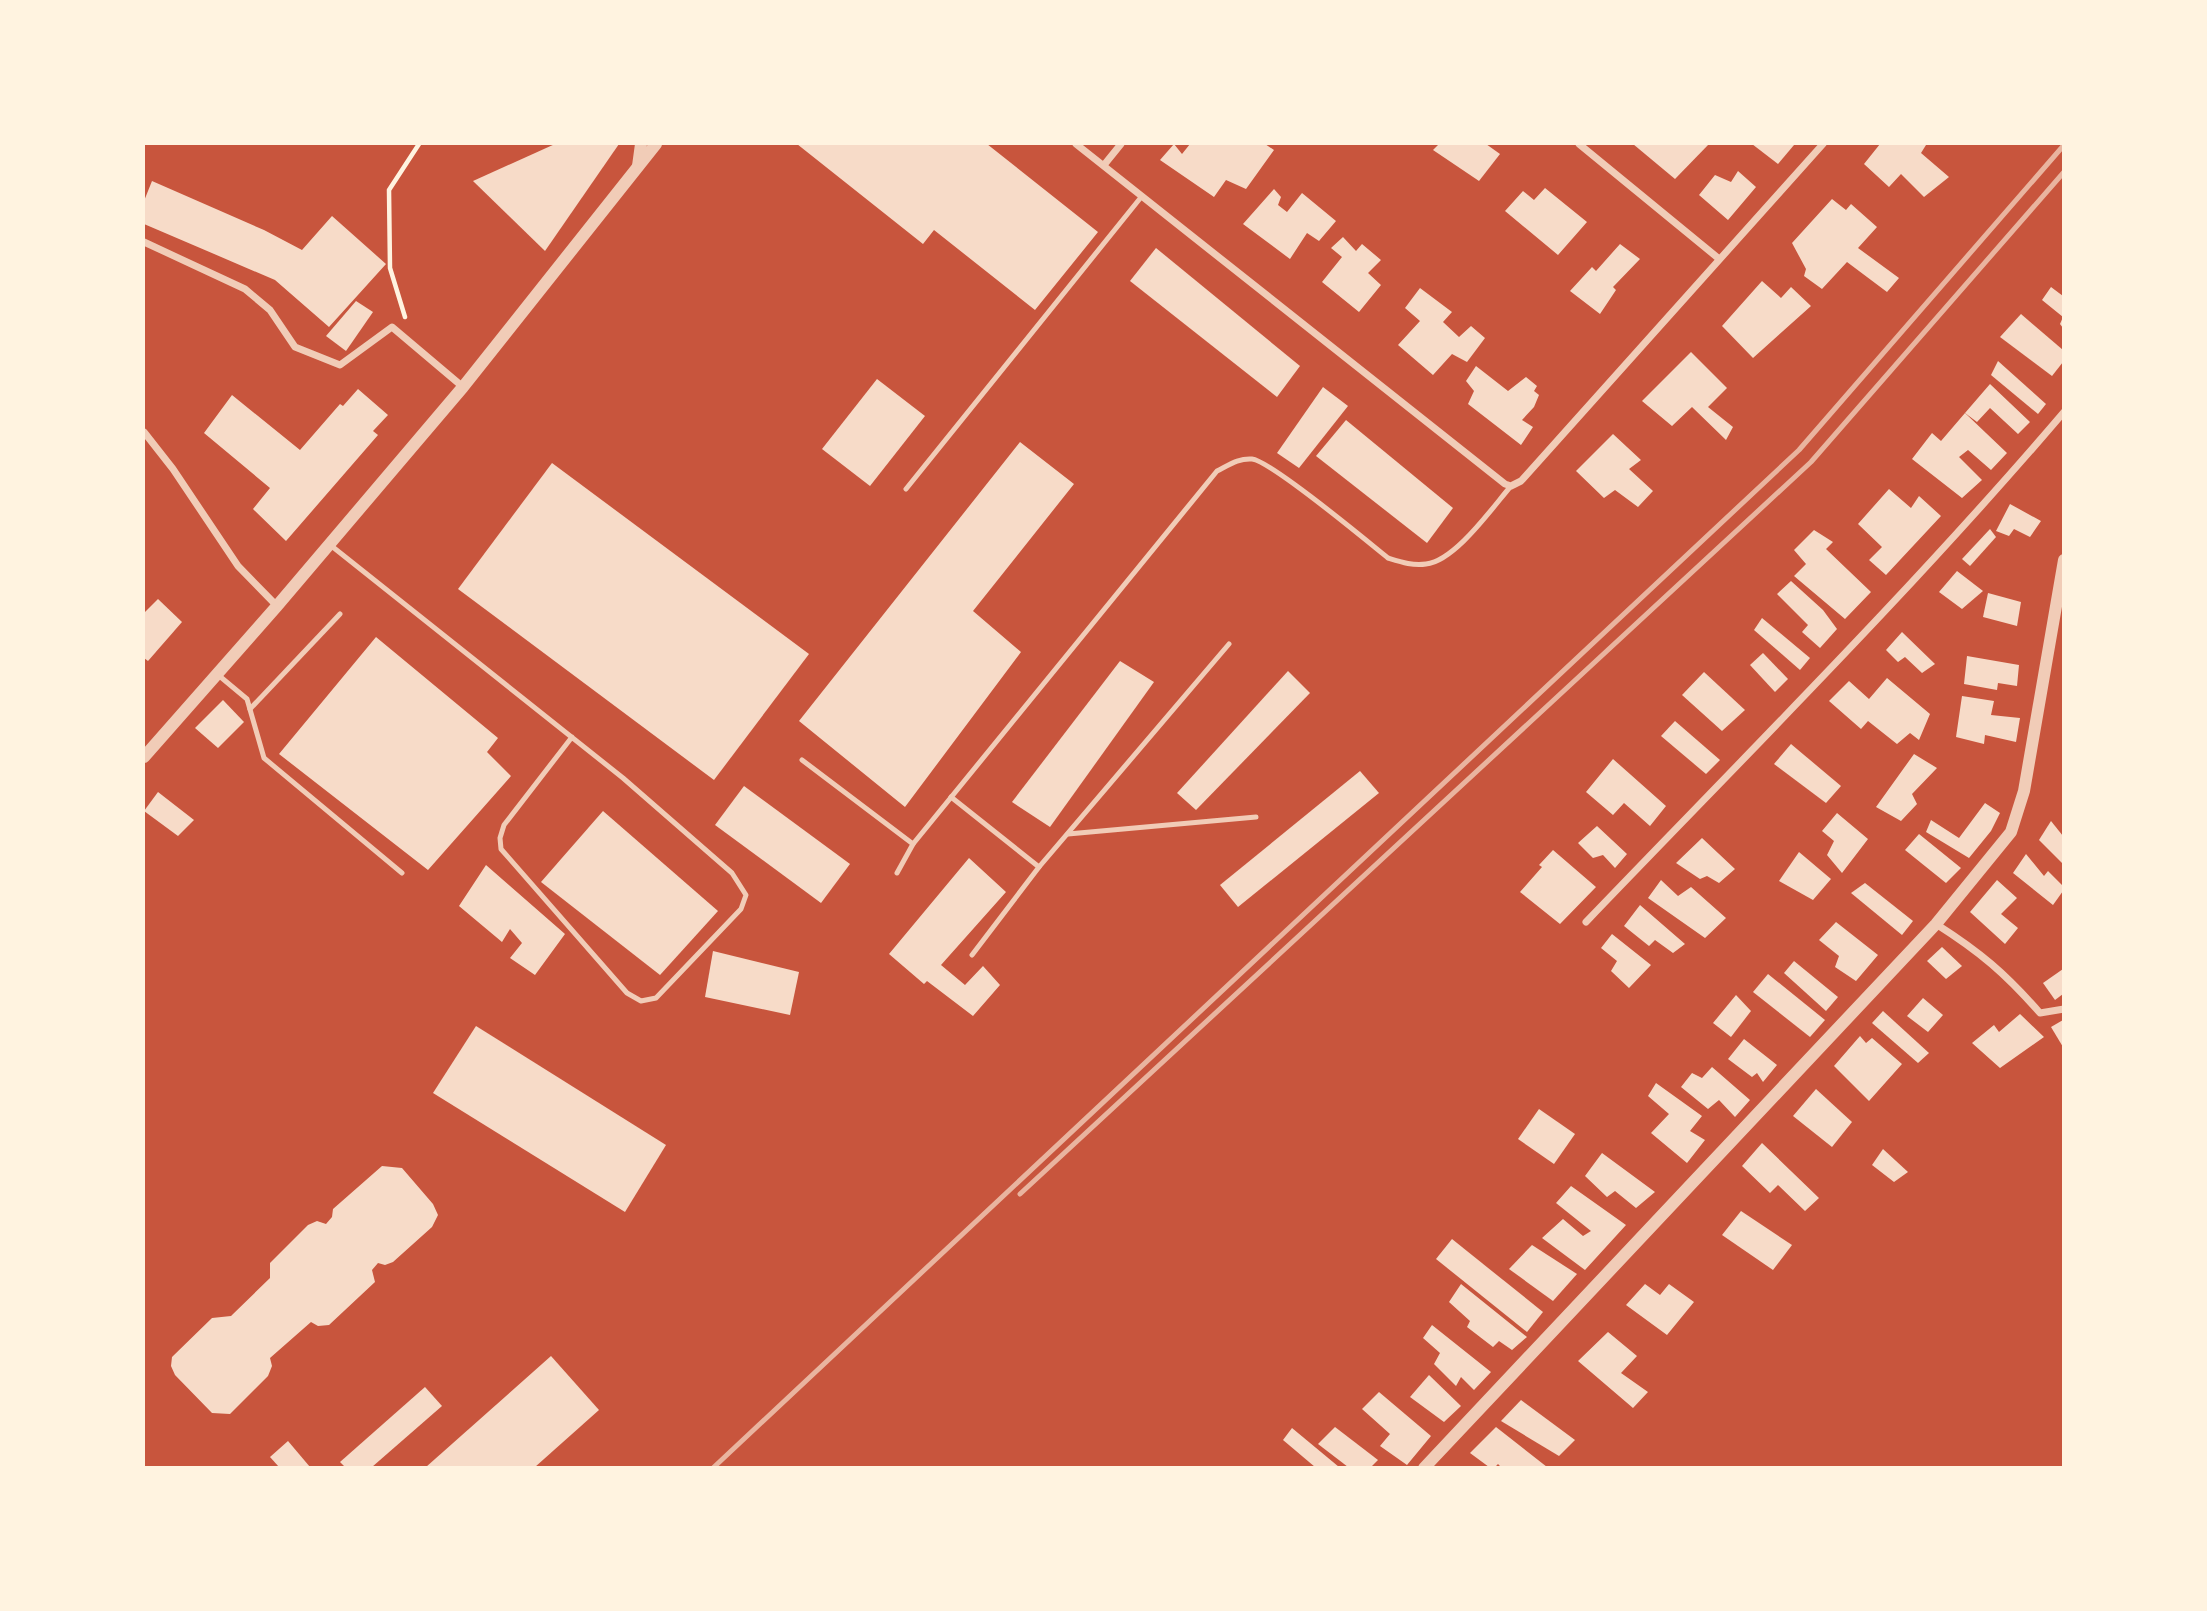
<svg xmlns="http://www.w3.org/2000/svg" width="2207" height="1611" font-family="'Public Sans',sans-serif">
<rect width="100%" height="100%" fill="#c8553d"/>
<g fill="#f7dbc8">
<polygon points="555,144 619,144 545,251 473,181"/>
<polygon points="797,144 987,144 1098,232 1035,310 934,230 923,244"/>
<polygon points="1174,144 1182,154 1190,144 1265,144 1274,150 1246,189 1226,180 1214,197 1160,160"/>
<polygon points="1439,144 1486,144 1500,154 1479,181 1433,150"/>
<polygon points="1633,144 1709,144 1675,179"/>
<polygon points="1752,144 1792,144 1794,145 1778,164"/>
<polygon points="1880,144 1924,144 1926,145 1921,153 1949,177 1924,197 1901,174 1889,187 1864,164"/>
<polygon points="1738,171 1756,187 1728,220 1699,195 1715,175 1731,182"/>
<polygon points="152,181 264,230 302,250 332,216 386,264 329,327 275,280 144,224 144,201"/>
<polygon points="1545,188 1587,222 1558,255 1505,211 1523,191 1534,200"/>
<polygon points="1274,189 1281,197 1278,205 1287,212 1302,193 1336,221 1319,241 1307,233 1290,259 1243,224"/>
<polygon points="1832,199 1846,210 1851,204 1877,227 1858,248 1899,278 1887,292 1847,262 1822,289 1804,276 1806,269 1792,243"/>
<polygon points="1343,237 1356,251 1362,244 1381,260 1368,273 1381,285 1359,312 1322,282 1342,257 1331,248"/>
<polygon points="1620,244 1640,259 1613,287 1616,290 1600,314 1570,291 1592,267 1596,271"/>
<polygon points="1156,248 1300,366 1277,397 1130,281"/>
<polygon points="1762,281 1781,298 1791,287 1811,306 1753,358 1722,326"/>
<polygon points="2051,287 2063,296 2063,328 2060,324 2063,317 2042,300"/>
<polygon points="1420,288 1452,312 1443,322 1459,337 1471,326 1485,338 1467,362 1452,354 1433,375 1398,345 1420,321 1405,308"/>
<polygon points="356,301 373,312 346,351 326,336"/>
<polygon points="2021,314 2063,350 2063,362 2052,376 2000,337"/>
<polygon points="1691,352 1727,388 1708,407 1733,427 1726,440 1692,407 1672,426 1642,401"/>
<polygon points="1998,361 2046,404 2038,414 1991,375"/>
<polygon points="1476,366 1508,391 1526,377 1537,386 1534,391 1539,395 1534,407 1522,420 1533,427 1521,445 1468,404 1474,391 1466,381"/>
<polygon points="877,379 925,416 870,486 822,449"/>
<polygon points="1990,384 2030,422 2018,434 1990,408 1977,422 1965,413"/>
<polygon points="1323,387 1348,406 1299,468 1277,453"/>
<polygon points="358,389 388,415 373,431 378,435 286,541 253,509 270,488 204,433 232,395 300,450 340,404 343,406"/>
<polygon points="1965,413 2007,453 1991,470 1968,450 1959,457 1982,480 1962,498 1912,459 1932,433 1941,441"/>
<polygon points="1346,420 1453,508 1427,543 1316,456"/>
<polygon points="1613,434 1641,460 1629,469 1653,491 1638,507 1615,490 1604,498 1576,471"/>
<polygon points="1020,442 1074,484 973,611 1021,652 905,807 799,721"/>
<polygon points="552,463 809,654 714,780 458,589"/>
<polygon points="1889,489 1911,508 1919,496 1941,516 1886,575 1869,560 1882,547 1858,524"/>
<polygon points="2010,504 2041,521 2030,537 2014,529 2009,536 1996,531"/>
<polygon points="1990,529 1996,537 1970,566 1962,559"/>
<polygon points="1814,530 1833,542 1826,549 1871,592 1845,619 1794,576 1806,564 1794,550"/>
<polygon points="1957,571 1983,591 1962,609 1939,592"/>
<polygon points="1791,581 1823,610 1837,629 1820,648 1802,632 1808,625 1777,594"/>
<polygon points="1988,593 2021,602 2017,626 1983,617"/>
<polygon points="158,599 182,622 148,661 144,658 144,613"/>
<polygon points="1762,618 1810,658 1800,670 1754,630"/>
<polygon points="1902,632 1935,664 1922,673 1905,657 1898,662 1886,650"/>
<polygon points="376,637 498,738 487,752 511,776 428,870 279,754"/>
<polygon points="1763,653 1788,679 1775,692 1750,665"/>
<polygon points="1967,656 2019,665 2017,686 1998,683 1997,690 1964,684"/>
<polygon points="1120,661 1154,682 1050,827 1012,802"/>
<polygon points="1288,671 1310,693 1196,810 1177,793"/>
<polygon points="1704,672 1745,710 1722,731 1682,695"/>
<polygon points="1887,678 1930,714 1919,740 1910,733 1897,744 1868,721 1861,729 1829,701 1849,681 1869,699"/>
<polygon points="1962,696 1994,701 1991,715 2020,718 2016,742 1985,735 1984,744 1956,737"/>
<polygon points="223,700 244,722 218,748 195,728"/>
<polygon points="1675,721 1720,760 1706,774 1661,736"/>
<polygon points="1791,744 1841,786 1826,803 1774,764"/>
<polygon points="1914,754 1937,768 1912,794 1917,804 1901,821 1876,807"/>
<polygon points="1613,759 1666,806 1650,826 1624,803 1613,815 1586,792"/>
<polygon points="1360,771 1379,793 1238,907 1220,885"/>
<polygon points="744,786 850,864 821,903 715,825"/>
<polygon points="158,792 194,820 178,836 144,811"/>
<polygon points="1985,803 2000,813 1991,831 1969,858 1926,832 1931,820 1959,838"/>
<polygon points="603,811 718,911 660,975 541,882"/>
<polygon points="1837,813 1868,839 1842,873 1827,855 1834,841 1822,831"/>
<polygon points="2051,821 2063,836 2063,864 2039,840"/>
<polygon points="1597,826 1627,854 1615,868 1603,855 1593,858 1578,843"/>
<polygon points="1919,834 1961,868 1946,883 1905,850"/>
<polygon points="1702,838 1735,869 1719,883 1707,876 1700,879 1676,863"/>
<polygon points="1553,850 1596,887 1560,924 1520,892 1542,867 1539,865"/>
<polygon points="1799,852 1831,879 1813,900 1779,881"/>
<polygon points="2026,854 2044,876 2048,871 2063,886 2063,891 2053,905 2013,873"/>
<polygon points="969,858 1006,892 941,965 965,985 983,966 1000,985 973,1016 927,981 924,984 889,954"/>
<polygon points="486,865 565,934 535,975 510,958 522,943 510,929 502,942 459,906"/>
<polygon points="1661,880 1678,896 1691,887 1726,918 1705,938 1648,898"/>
<polygon points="1997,880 2017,898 2001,914 2018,928 2005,944 1970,912"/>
<polygon points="1865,883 1913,921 1902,935 1851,893"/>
<polygon points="1640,905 1685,944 1673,953 1655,940 1649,946 1624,926"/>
<polygon points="1836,922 1878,955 1856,981 1835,967 1839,956 1819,940"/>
<polygon points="1612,934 1651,965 1629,988 1611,971 1617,961 1601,948"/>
<polygon points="1942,947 1962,966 1946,979 1927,961"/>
<polygon points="713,951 799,972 790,1015 705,997"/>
<polygon points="1794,961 1838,997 1826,1011 1784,973"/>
<polygon points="2063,969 2063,994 2055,1000 2043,983"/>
<polygon points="1768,974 1825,1020 1810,1037 1753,992"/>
<polygon points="1736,995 1751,1011 1731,1037 1713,1023"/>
<polygon points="1923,998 1943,1015 1928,1032 1907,1016"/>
<polygon points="1883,1011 1929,1053 1918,1063 1872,1023"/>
<polygon points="2020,1014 2044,1037 2000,1068 1972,1043 1994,1025 1999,1032"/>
<polygon points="2063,1020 2063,1047 2051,1027"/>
<polygon points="476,1026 666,1145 625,1212 433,1093"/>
<polygon points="1860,1036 1866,1043 1872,1038 1902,1064 1869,1101 1834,1066"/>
<polygon points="1744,1039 1777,1065 1763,1082 1757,1073 1752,1077 1728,1059"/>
<polygon points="1712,1067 1750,1100 1735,1117 1719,1100 1708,1109 1681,1087 1692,1073 1702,1078"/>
<polygon points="1656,1083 1702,1116 1690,1131 1705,1140 1687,1163 1651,1133 1669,1114 1648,1096"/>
<polygon points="1816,1089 1852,1122 1832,1147 1793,1116"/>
<polygon points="1539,1109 1575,1134 1554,1164 1518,1139"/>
<polygon points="1762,1143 1819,1198 1805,1211 1778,1185 1770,1193 1742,1166"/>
<polygon points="1883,1149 1908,1172 1894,1182 1872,1165"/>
<polygon points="1602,1153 1655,1192 1636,1208 1615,1191 1607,1197 1585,1176"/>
<polygon points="382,1166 402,1168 433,1204 438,1215 432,1227 393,1262 385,1265 378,1263 372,1270 375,1282 329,1325 318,1326 311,1322 270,1358 272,1366 268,1376 230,1414 212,1413 175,1375 171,1366 172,1357 212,1318 231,1316 270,1278 270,1263 308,1225 317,1221 326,1224 332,1217 333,1209"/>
<polygon points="1571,1186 1626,1225 1585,1270 1542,1238 1563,1219 1583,1236 1591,1231 1556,1203"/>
<polygon points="1741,1211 1792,1245 1773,1270 1722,1235"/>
<polygon points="1452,1239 1543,1312 1527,1332 1436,1259"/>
<polygon points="1532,1245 1577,1274 1553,1301 1509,1269"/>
<polygon points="1461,1284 1527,1337 1512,1350 1499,1341 1493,1347 1467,1327 1470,1321 1449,1302"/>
<polygon points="1645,1284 1660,1295 1669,1284 1694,1302 1667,1335 1626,1305"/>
<polygon points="1432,1325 1491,1372 1474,1390 1461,1377 1456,1386 1434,1364 1440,1353 1423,1338"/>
<polygon points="1608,1332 1637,1356 1621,1373 1648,1392 1633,1408 1578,1361"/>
<polygon points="551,1356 599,1410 535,1467 426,1467"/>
<polygon points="1429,1375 1461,1406 1444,1422 1410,1397"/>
<polygon points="425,1387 442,1406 372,1467 345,1467 340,1462"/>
<polygon points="1379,1392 1431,1436 1407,1465 1380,1446 1390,1434 1362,1409"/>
<polygon points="1521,1400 1575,1440 1559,1456 1501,1421"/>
<polygon points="1335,1427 1378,1460 1371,1467 1348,1467 1318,1444"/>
<polygon points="1496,1427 1547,1467 1501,1467 1498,1464 1495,1467 1489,1467 1470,1453"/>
<polygon points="1292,1428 1339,1467 1315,1467 1283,1440"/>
<polygon points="288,1441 310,1467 279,1467 270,1457"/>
</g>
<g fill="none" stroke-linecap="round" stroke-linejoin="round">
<polyline stroke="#fff3e0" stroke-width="4.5" points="405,317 390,268 389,190 419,144"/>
<g stroke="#f1ccb7" stroke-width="5">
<polyline points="906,489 1142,196"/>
<polyline points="329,544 623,778 732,873 746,895 741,909 656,998 641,1001 627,993 501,849 500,838 504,825 572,737"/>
<polyline points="217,674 247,699 264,758 402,873"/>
<polyline points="250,709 340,614"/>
<polyline points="802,760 913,844"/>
<polyline points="951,797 1039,867"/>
<polyline points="1068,834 1256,817"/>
<path d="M897 873 913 844 1217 471C1229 465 1239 458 1252 459 1271 461 1367 541 1388 558 1401 562 1413 566 1426 564 1455 561 1492 508 1511 486"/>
<polyline points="972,955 1039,867 1229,644"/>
</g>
<g stroke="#f1ccb7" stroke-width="7">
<polyline points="1076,144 1505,484 1511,486 1521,481 1823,144"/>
<polyline points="1579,144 1718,258"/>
<polyline points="1104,165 1121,144"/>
<polyline points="144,242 245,289 270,310 295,347 340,365 392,327 463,387"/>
<polyline points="144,432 173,469 238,566 277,606"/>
<path d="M1586 922C1747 754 1913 589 2064 412"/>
<path d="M1936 924C1980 952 2005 973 2040 1013L2064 1009"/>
</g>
<g stroke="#f1ccb7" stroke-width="12">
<polyline points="638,166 641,144"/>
<polyline points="144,757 277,606 463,387 656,144"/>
<polyline points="1424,1468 1936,924 2011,832 2024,791 2064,560"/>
</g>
<g stroke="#e9b49f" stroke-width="5">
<polyline points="1020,1194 1811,462 2064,172"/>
<polyline points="713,1468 1799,450 2064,145"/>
</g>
</g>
<rect width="2207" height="1611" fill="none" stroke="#fff3e0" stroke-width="290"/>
</svg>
